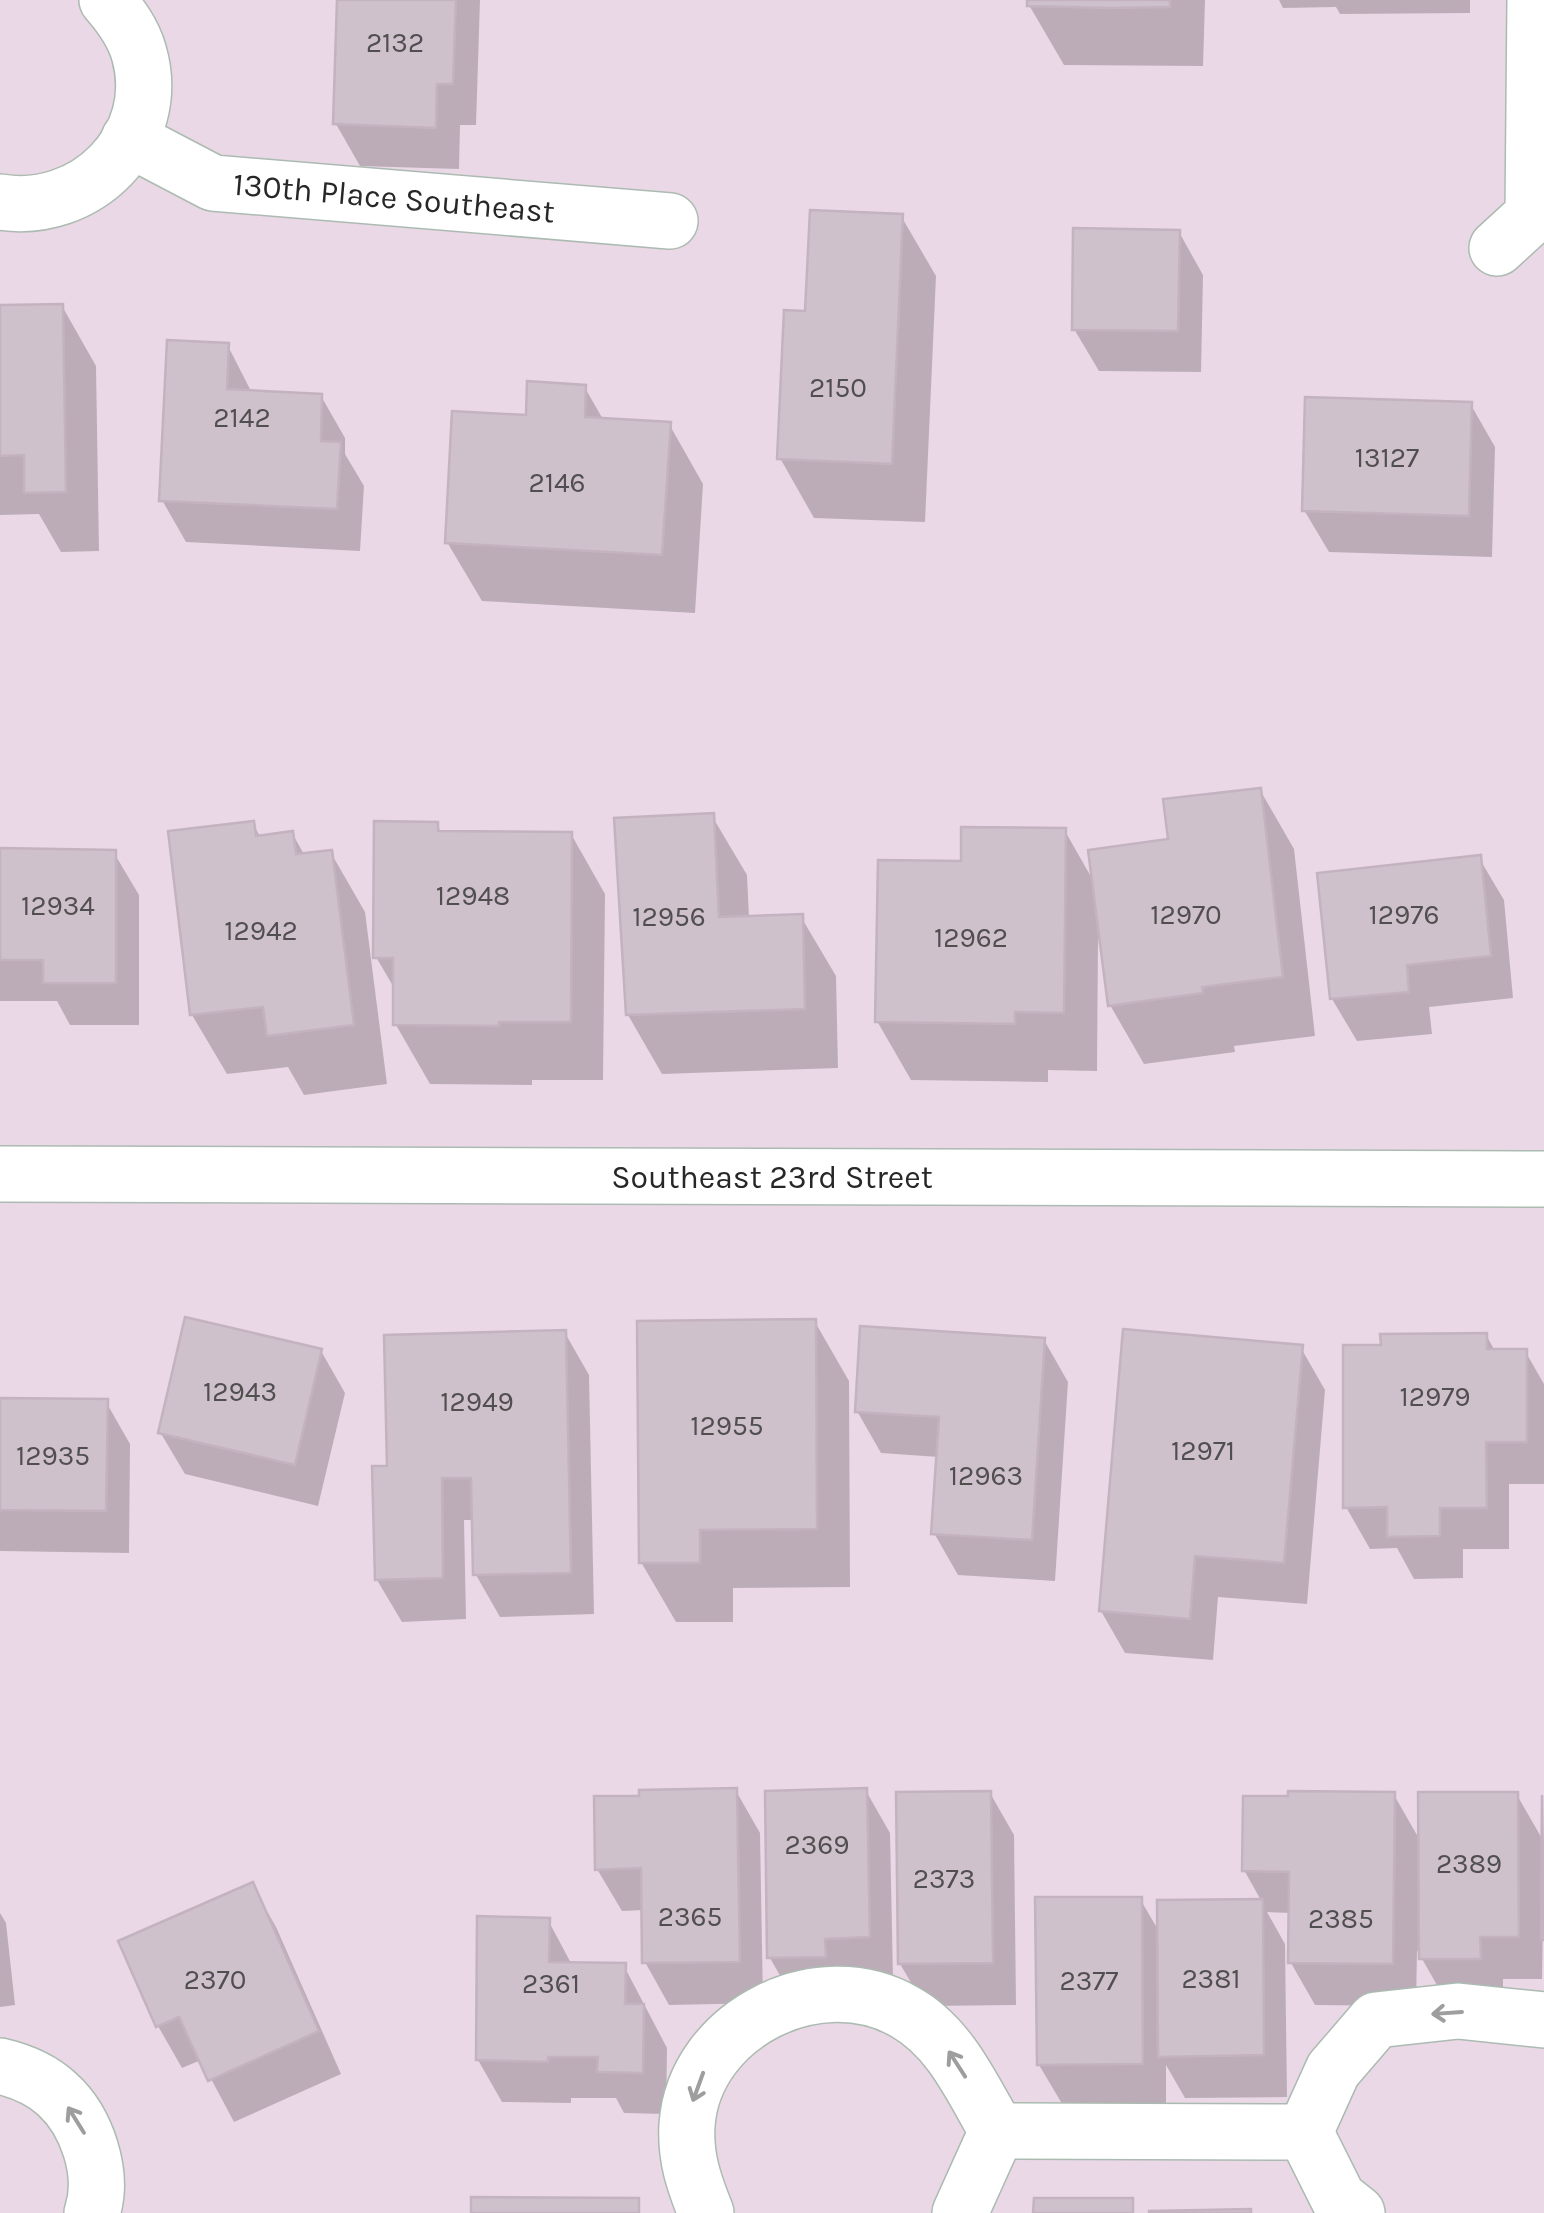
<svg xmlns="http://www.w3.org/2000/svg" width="1544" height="2213" font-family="Karla,sans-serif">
<rect width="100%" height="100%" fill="#ead8e7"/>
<g fill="#0003">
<polygon points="340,0 480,0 476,125 460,125 459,169 360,166 336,124"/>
<polygon points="1030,0 1205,0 1203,66 1064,65 1029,5"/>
<polygon points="1279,0 1470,0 1470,13 1340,14 1336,7 1283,8"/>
<polygon points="901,216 936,276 925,522 814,518 780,458 808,314"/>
<polygon points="1179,232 1203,275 1201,372 1099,371 1074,329"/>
<polygon points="62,306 96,366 99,551 61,552 39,514 0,515 0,307"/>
<polygon points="228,346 252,393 321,396 345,438 345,454 364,486 360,551 186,542 162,500"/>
<polygon points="585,388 604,421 669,424 703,484 695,613 482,601 447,542 528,417"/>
<polygon points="1471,405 1495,447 1492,557 1329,552 1304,510"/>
<polygon points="1260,790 1294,849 1315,1036 1234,1046 1235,1052 1144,1064 1110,1005 1102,939 1098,939 1097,1071 1048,1070 1048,1082 911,1080 877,1021 964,864 1065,831 1094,882"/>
<polygon points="712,816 747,875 749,918 801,917 836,976 838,1068 662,1074 628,1015"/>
<polygon points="253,824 261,838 292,833 305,856 331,853 365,912 387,1084 304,1095 288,1067 227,1074 192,1015"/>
<polygon points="437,825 442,833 571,834 605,894 603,1080 532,1080 532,1085 430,1084 396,1025 396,991 376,957"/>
<polygon points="0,851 114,853 139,895 139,1025 70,1025 57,1001 0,1001"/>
<polygon points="1479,858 1504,900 1513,998 1429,1007 1432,1034 1357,1041 1332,999"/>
<polygon points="815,1322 849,1381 850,1587 733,1588 733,1622 676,1622 641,1562"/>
<polygon points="565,1333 589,1375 594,1614 500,1617 476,1575 474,1520 464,1520 466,1619 402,1622 377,1580 390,1468"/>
<polygon points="1486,1335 1495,1351 1525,1351 1544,1384 1544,1484 1509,1484 1509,1549 1463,1549 1463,1578 1414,1579 1397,1548 1370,1549 1346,1507"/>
<polygon points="1044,1340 1068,1382 1055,1581 958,1575 934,1533 939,1457 881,1453 857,1411"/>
<polygon points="1301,1348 1325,1390 1307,1604 1218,1597 1213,1660 1125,1653 1101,1611"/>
<polygon points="321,1351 345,1393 318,1506 185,1474 160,1432"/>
<polygon points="0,1400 106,1402 130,1444 129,1553 0,1551"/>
<polygon points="736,1791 760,1833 763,2003 669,2005 645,1962 644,1910 622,1911 597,1869"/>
<polygon points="866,1791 890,1833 893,1979 794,2000 770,1958"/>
<polygon points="990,1793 1014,1835 1016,2005 925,2006 900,1964"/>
<polygon points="1394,1795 1421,1842 1517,1795 1544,1842 1542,1979 1503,1979 1503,2001 1446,2001 1417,1950 1416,2006 1315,2005 1291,1963 1291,1913 1267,1912 1285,1944 1287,2097 1185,2098 1166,2065 1166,2106 1064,2107 1039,2065 1140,1899 1160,1933 1262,1902 1244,1870"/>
<polygon points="252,1885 276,1927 341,2074 234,2122 201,2060 182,2068 158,2026"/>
<polygon points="0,1913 6,1923 15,2005 0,2007"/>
<polygon points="548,1920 572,1965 624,1966 667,2048 666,2114 624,2113 616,2098 571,2098 571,2103 502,2102 478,2060"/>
</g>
<g fill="#cec1cc" stroke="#c4b2c0" stroke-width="2.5">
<polygon points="337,0 456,0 453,84 437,84 436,128 333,124"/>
<polygon points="1027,0 1170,0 1170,7 1109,8 1027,6"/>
<polygon points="810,210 903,214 892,464 777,459 784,310 805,311"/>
<polygon points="1073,228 1180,230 1178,331 1072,330"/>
<polygon points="63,304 66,492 24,493 24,455 0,456 0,305"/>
<polygon points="167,340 229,343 227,389 322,394 321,441 341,442 337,509 159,501"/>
<polygon points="527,381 586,385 585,417 671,422 662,555 445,543 452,411 526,415"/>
<polygon points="1305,397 1472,402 1469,516 1302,511"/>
<polygon points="1261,788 1283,977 1202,987 1203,993 1108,1006 1088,850 1168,839 1163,799"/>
<polygon points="714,813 719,917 803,914 805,1009 626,1015 614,818"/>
<polygon points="254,821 256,836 293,831 296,854 332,850 354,1025 267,1036 263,1007 190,1015 168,831"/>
<polygon points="374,821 438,822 438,831 572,832 571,1022 499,1022 499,1026 393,1025 393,958 373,958"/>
<polygon points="961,827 1066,828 1064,1013 1015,1012 1015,1024 875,1022 878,860 961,861"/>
<polygon points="0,848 116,850 116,983 43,983 43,960 0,960"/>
<polygon points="1481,855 1491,956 1407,965 1409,992 1330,999 1317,873"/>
<polygon points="185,1317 322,1349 295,1465 158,1433"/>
<polygon points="816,1319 817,1529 700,1530 700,1563 639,1563 637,1321"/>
<polygon points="860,1326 1045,1338 1032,1540 931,1534 939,1417 855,1412"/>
<polygon points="1123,1329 1303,1345 1284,1563 1195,1556 1190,1619 1099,1611"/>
<polygon points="566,1330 571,1573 473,1575 471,1478 442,1478 443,1578 375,1580 372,1466 387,1466 384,1335"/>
<polygon points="1487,1333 1487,1349 1527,1349 1527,1442 1486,1442 1487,1508 1440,1508 1440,1536 1387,1537 1387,1507 1343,1508 1343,1345 1381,1345 1380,1334"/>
<polygon points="0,1398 108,1399 106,1511 0,1510"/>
<polygon points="737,1788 740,1962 642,1963 641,1868 595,1870 594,1796 639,1796 639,1790"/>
<polygon points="867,1788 870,1937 825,1939 826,1957 767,1958 765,1791"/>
<polygon points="991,1791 993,1963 898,1964 896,1792"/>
<polygon points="1288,1791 1395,1792 1393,1964 1288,1963 1289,1872 1242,1871 1243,1796 1288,1796"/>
<polygon points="1418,1792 1518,1792 1519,1937 1480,1937 1481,1959 1419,1959"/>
<polygon points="1542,1795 1544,1940 1541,1940"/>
<polygon points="253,1882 319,2031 208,2081 179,2017 156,2027 118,1941"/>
<polygon points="1035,1897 1142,1897 1143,2064 1037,2065"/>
<polygon points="1263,1899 1264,2055 1158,2057 1157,1900"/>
<polygon points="477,1916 550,1918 549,1962 626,1963 625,2004 644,2004 643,2073 597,2072 598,2057 548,2057 548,2062 476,2060"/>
<polygon points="471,2197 639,2198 639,2213 471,2213"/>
<polygon points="1034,2198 1133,2198 1133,2213 1033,2213"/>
<polygon points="1251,2209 1251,2213 1149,2213 1149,2211"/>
</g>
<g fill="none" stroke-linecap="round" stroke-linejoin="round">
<g stroke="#acbbb1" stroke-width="58">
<g id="minor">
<polyline points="129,139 213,183 670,221"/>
<path d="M0 202C85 216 164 140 139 53 133 32 121 16 107 0"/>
<polyline points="1497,248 1533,215 1535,0"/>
<polyline points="0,1174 1544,1179"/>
<path d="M0 2066C21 2071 41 2079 57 2094 87 2121 105 2174 92 2213"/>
<polyline points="997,2131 1305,2132"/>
<polyline points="1305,2132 1333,2070 1376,2020 1458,2011 1544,2020"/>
<polyline points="1305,2132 1338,2198 1357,2213"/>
<path d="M706 2213C694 2183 685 2158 687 2125 694 2024 819 1962 905 2012 950 2037 972 2088 997 2131L960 2213"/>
</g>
</g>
<use href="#minor" stroke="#fff" stroke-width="55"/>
</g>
<defs><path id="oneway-shaft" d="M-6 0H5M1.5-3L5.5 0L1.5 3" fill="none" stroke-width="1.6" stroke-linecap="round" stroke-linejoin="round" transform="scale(2.5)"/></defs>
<g stroke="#9e9e9e">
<use href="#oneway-shaft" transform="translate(1447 2013) rotate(176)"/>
<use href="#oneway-shaft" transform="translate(957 2064) rotate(-123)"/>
<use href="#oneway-shaft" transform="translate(698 2087) rotate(110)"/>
<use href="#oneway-shaft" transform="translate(76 2120) rotate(-122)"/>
</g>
<g text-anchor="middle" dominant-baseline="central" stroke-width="8" stroke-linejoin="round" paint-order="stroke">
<g font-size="28" fill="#514e50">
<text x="395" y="42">2132</text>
<text x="838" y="387">2150</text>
<text x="242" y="417">2142</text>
<text x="1387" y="457">13127</text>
<text x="557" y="482">2146</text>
<text x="473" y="895">12948</text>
<text x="58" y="905">12934</text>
<text x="1186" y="914">12970</text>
<text x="1404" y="914">12976</text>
<text x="669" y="916">12956</text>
<text x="261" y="930">12942</text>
<text x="971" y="937">12962</text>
<text x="240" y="1391">12943</text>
<text x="1435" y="1396">12979</text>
<text x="477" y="1401">12949</text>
<text x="727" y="1425">12955</text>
<text x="1203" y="1450">12971</text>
<text x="53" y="1455">12935</text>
<text x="986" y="1475">12963</text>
<text x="817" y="1844">2369</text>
<text x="1469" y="1863">2389</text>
<text x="944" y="1878">2373</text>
<text x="690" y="1916">2365</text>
<text x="1341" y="1918">2385</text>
<text x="1211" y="1978">2381</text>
<text x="215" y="1979">2370</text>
<text x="1089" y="1980">2377</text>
<text x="551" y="1983">2361</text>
</g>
<g font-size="32" fill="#272727" stroke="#fff">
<text transform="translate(394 198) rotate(5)">130th Place Southeast</text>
<text x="772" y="1177">Southeast 23rd Street</text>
</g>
</g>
</svg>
